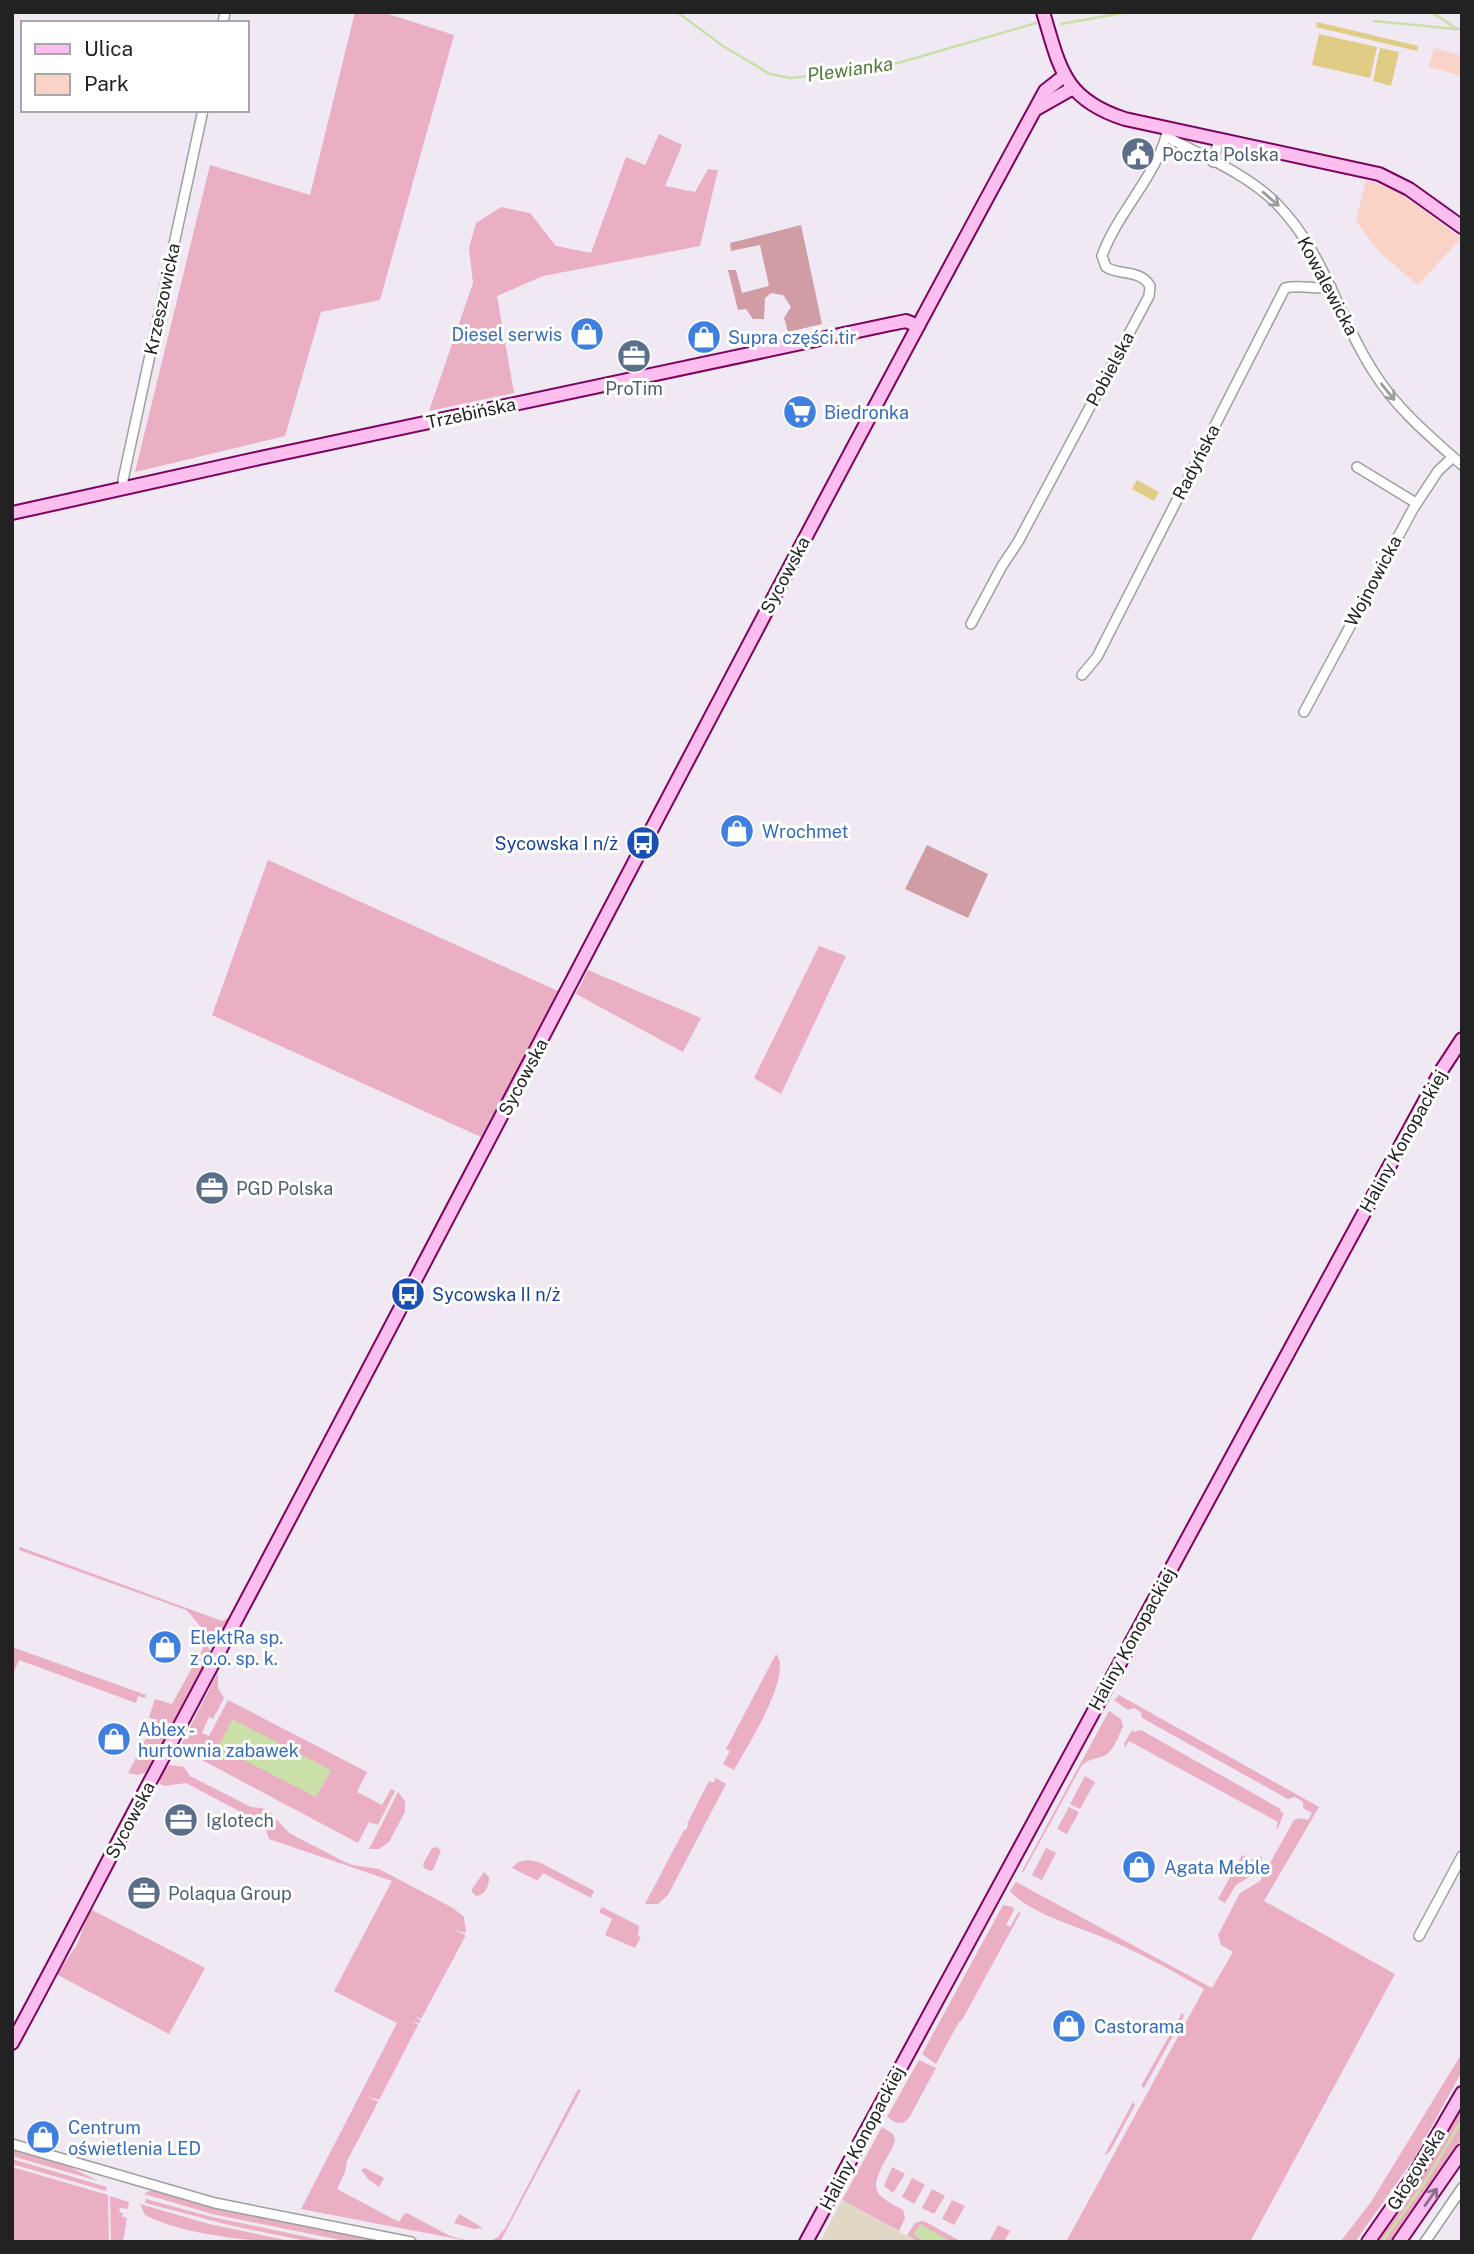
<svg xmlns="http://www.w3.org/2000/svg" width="1474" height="2254" font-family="'Public Sans',sans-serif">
<rect width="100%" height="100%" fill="#f0e8f2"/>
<g fill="#ebafc3">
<polygon points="355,12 382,12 454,35 380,300 321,312 285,436 135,472 210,165 310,195"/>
<polygon points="659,134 682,145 665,186 695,192 708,169 718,170 700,246 543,276 497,296 514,393 429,411 473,283 469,248 476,223 501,207 530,213 556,246 591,253 626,157 645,165"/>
<polygon points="268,860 558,991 481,1137 212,1015"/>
<polygon points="819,946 846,956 781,1094 754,1078"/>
<polygon points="588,970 701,1018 683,1052 576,994"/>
<path d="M20 1547 222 1621 228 1618 235 1609 221 1634C202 1637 198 1620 186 1610L19 1550Z"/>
<polygon points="194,1640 207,1645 211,1652 149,1771 138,1775 128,1773 155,1721 149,1717 155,1699 172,1704 204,1646"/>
<polygon points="12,1647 146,1695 145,1698 138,1696 136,1703 19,1660 12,1676"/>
<path d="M776 1654C794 1674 746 1748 734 1770L723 1764 730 1751 726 1749Z"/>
<polygon points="218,1672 218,1688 224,1698 213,1719 209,1717 202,1733 209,1736 228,1700 367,1772 357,1792 382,1805 391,1789 395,1791 378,1825 369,1822 358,1843 185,1751 182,1743"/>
<path d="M1119 1695 1319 1807 1264 1901 1395 1974 1250 2242H1066L1204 1989C1173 1971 1140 1953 1107 1939 1081 1928 1028 1913 1010 1891L1016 1882 1212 1988 1233 1952 1221 1945 1218 1935 1240 1893 1260 1881 1294 1820 1300 1818 1308 1820 1312 1813 1303 1808V1802L1295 1797 1288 1799 1142 1718 1141 1712 1134 1708 1128 1710 1114 1700Z"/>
<polygon points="1102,1711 1017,1867 1100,1712"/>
<path d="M1109 1711 1121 1719 1123 1726C1119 1735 1114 1751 1104 1756 1096 1759 1089 1759 1082 1765L1024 1871 1021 1873Z"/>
<polygon points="1132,1730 1134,1732 1141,1730 1279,1808 1282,1813 1284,1813 1278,1828 1276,1829 1278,1822 1129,1741 1125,1747 1124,1744"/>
<polygon points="169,1765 184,1767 190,1776 251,1807 262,1808 271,1813 289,1833 341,1860 352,1865 379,1869 453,1908 464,1917 466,1933 455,1930 465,1935 465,1937 421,2019 415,2016 421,2021 419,2023 412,2021 418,2025 379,2100 367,2096 378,2102 347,2161 345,2172 337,2189 399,2222 404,2214 407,2213 450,2236 473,2242 301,2209 397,2023 334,1991 392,1881 269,1839 265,1827 260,1822 186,1783 164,1786 160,1784 159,1775"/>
<polygon points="1085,1776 1095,1782 1080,1809 1070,1804"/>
<polygon points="716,1778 726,1784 668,1895 658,1904 645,1904 684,1830 686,1830 688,1825 687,1824 709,1781 713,1783"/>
<polygon points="398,1792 405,1801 405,1812 389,1842 379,1849 369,1849"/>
<polygon points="1069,1807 1079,1812 1067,1834 1057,1829"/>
<polygon points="436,1847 441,1850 433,1870 430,1871 424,1868 423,1864 432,1848"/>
<polygon points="1046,1848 1056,1853 1042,1880 1032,1875"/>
<polygon points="1242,1855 1257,1862 1261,1856 1262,1859 1251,1876 1236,1885 1225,1903 1218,1899"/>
<polygon points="528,1860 539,1862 594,1891 591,1898 543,1873 538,1880 536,1880 512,1868 518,1862"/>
<path d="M484 1872 489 1877C489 1885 486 1895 476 1896L472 1892V1889Z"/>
<polygon points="1003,1905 1013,1907 1014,1910 1006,1925 1010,1927 1018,1913 1021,1912 962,2020 959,2022 936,2064 922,2054"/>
<polygon points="602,1907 639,1926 638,1936 641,1937 635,1948 605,1935 612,1919 599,1912"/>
<polygon points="90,1909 205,1968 169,2034 56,1974 77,1945"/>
<polygon points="1182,2013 1184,2016 1144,2088 1141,2086"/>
<polygon points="1462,2053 1462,2071 1415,2157 1355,2242 1340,2242 1371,2202"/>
<polygon points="919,2060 936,2068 909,2118 903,2123 895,2122 887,2117"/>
<polygon points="578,2089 581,2090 500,2242 489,2242 498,2237 506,2227"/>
<polygon points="1133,2102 1135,2105 1110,2151 1104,2156"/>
<polygon points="1462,2107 1462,2138 1390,2242 1376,2242 1420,2179"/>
<path d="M882 2127 893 2134 895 2141C890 2158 864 2184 883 2198 889 2203 897 2206 903 2210L905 2218 899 2231 842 2200Z"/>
<polygon points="12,2149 66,2165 98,2181 12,2156"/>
<polygon points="12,2159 107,2187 106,2191 12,2164"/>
<polygon points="12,2167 108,2195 109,2242 12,2242"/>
<polygon points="892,2167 905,2174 893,2193 884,2186"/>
<polygon points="365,2168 384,2178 379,2187 368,2179 361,2170"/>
<polygon points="912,2178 925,2185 914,2204 902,2197"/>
<polygon points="932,2189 945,2196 934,2214 922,2208"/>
<polygon points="149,2191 156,2191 237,2213 383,2242 350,2242 212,2214 144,2194"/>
<polygon points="110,2196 129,2202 128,2209 120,2208 119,2212 123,2213 122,2216 127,2218 123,2242 111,2242"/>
<polygon points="146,2199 212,2217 331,2242 311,2242 233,2226 145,2203"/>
<polygon points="952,2200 965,2206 954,2225 942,2219"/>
<path d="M140 2204 209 2224 295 2242C252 2242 184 2235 145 2215Z"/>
<polygon points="459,2214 483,2228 474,2229 454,2223"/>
<polygon points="922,2221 926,2222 962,2242 951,2242 920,2225 914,2235 926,2242 918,2242 907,2235 915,2223"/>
<polygon points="998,2225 1010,2231 1004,2242 989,2242"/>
</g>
<g fill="#d19da4">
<polygon points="801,225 822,324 788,332 784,318 791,307 783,295 771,293 765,298 764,319 753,319 746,309 738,310 728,270 736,270 742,293 769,286 760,245 731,251 730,243"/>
<polygon points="927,845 988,874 968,918 905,889"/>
</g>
<polygon fill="#e0d8c5" points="842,2200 918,2242 820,2242"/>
<g fill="#fad3c7">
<polygon points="1434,48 1462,56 1462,76 1429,67"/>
<polygon points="1366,180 1397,191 1461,238 1418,285 1379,252 1356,221"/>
</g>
<g fill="#e1cc86">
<polygon points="1317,22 1418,46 1417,51 1316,27"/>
<polygon points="1319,34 1377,47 1370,78 1312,65"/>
<polygon points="1380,48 1399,52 1391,86 1373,81"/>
<polygon points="1137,480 1159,492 1154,501 1132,489"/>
</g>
<g fill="#cbdfa9">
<polygon points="232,1719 331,1770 316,1797 218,1747"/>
<polygon points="920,2224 951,2242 926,2242 914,2235"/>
</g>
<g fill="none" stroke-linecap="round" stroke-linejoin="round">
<g stroke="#cbdfa9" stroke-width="2.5">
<polyline points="677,12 723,46 770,74 791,78 884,67 1036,23"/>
<path d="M1428 12C1442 15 1449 28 1462 30"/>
<polyline points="1374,21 1456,29"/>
<polyline points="1061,24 1128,12"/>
<polyline points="1382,2242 1422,2187 1462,2120"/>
</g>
<g stroke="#9f9f9f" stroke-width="12">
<g id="street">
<polyline points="223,23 225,12"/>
<path d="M1167 137C1203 156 1247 174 1276 203 1325 252 1339 321 1377 377 1399 411 1432 438 1462 465"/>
<polyline points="1213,162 1219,139"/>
<polyline points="1357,467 1416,503"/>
<polyline points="124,488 123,480 203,110"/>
<path d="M971 624 1002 566 1018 542 1149 296 1150 286C1140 269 1120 276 1106 267L1102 256C1116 214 1160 172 1168 128"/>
<path d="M1082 675 1097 657 1285 288C1300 284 1316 290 1331 287"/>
<polyline points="1304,712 1413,509 1438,471 1453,457"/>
<polyline points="1419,1936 1462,1856"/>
<polyline points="12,2144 215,2203 411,2242"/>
<polyline points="1425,2242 1462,2188"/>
</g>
</g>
<g stroke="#7d045e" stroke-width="16">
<g id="secondary">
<path d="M1043 12C1060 68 1063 99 1125 119L1379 174 1409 189 1462 227"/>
<polyline points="1036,109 1073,88"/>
<polyline points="12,513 260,458 891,324 906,321 918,326"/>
<path d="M12 2043C65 1946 115 1846 168 1748 462 1197 746 640 1045 91L1064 76"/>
<polyline points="806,2242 1441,1071 1462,1039"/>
<polyline points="1368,2242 1412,2179 1462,2093"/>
<polyline points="1399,2242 1462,2151"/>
</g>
</g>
<use href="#street" stroke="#fff" stroke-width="9"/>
<use href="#secondary" stroke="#fbbeee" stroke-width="12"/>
</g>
<defs><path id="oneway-shaft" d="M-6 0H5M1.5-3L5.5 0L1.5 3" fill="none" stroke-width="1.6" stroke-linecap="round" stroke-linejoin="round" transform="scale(1.75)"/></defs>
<g stroke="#9c9c9c">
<use href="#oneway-shaft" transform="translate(1271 199) rotate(41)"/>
<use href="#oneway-shaft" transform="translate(1388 392) rotate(51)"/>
</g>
<use stroke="#8e7088" href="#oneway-shaft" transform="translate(1431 2197) rotate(-55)"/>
<defs>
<g id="civic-disc" transform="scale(1.75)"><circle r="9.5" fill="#5c6f8a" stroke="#fff"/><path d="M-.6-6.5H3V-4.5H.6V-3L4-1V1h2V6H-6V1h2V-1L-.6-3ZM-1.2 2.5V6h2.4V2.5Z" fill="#fff"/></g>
<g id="shop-disc" transform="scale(1.75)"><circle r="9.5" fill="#3f7fe0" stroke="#fff"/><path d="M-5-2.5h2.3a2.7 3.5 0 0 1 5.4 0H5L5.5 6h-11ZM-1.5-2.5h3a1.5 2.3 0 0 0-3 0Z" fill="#fff"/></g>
<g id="office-disc" transform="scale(1.75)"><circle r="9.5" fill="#5c6f8a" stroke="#fff"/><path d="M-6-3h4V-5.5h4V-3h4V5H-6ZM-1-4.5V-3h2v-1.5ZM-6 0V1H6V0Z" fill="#fff"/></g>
<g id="supermarket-disc" transform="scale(1.75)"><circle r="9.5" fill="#3f7fe0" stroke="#fff"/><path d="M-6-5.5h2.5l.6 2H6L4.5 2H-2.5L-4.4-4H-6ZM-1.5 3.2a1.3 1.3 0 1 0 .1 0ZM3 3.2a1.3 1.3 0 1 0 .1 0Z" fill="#fff"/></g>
<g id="bus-disc" transform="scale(1.75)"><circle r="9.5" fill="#1a4fb4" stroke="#fff"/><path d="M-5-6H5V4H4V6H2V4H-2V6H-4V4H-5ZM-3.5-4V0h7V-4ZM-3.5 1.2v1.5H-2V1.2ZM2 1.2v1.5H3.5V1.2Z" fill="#fff"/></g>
</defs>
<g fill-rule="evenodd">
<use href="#civic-disc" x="1138" y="154"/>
<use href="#shop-disc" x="587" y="334"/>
<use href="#shop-disc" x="704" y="337"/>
<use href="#office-disc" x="634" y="356"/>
<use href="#supermarket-disc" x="800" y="412"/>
<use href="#shop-disc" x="737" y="831"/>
<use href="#bus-disc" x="643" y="843"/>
<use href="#office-disc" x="212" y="1188"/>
<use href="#bus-disc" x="408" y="1294"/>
<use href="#shop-disc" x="165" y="1647"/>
<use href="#shop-disc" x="114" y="1739"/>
<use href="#office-disc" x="181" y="1820"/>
<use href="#shop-disc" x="1139" y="1867"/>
<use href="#office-disc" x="144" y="1893"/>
<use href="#shop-disc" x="1069" y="2026"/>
<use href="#shop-disc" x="43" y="2137"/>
</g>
<g text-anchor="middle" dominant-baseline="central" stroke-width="6" stroke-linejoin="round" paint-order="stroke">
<g font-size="18" fill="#4e5e75" stroke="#fff" text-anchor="start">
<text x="1162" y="154">Poczta Polska</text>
<text x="634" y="388" text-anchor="middle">ProTim</text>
<text x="236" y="1188">PGD Polska</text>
<text x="206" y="1820">Iglotech</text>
<text x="168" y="1893">Polaqua Group</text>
</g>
<g font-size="18" fill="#222" stroke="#fff">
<text transform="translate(1328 286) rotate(62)">Kowalewicka</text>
<text transform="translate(162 299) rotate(-78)">Krzeszowicka</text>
<text transform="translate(1110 369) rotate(-62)">Pobielska</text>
<text transform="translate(471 413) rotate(-12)">Trzebińska</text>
<text transform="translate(1196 462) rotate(-63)">Radyńska</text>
<text transform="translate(785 575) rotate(-62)">Sycowska</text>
<text transform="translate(1373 581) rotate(-62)">Wojnowicka</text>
<text transform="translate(523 1077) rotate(-62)">Sycowska</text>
<text transform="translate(1403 1141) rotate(-61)">Haliny Konopackiej</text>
<text transform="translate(1132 1639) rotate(-61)">Haliny Konopackiej</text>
<text transform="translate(130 1820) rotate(-62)">Sycowska</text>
<text transform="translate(862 2138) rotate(-62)">Haliny Konopackiej</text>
<text transform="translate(1416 2169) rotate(-58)">Głogowska</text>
</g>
<g font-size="18" fill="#366cbe" stroke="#fff" text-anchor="start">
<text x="562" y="334" text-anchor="end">Diesel serwis</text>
<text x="728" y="337">Supra części tir</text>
<text x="824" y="412">Biedronka</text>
<text x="762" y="831">Wrochmet</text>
<text x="190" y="1637">ElektRa sp.<tspan x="190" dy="21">z o.o. sp. k.</tspan></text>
<text x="138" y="1729">Ablex -<tspan x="138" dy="21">hurtownia zabawek</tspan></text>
<text x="1164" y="1867">Agata Meble</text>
<text x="1094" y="2026">Castorama</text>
<text x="68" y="2127">Centrum<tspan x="68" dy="21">oświetlenia LED</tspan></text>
</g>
<g font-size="18" fill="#164399" stroke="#fff" text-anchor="end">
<text x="618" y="843">Sycowska I n/ż</text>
<text x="432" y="1294" text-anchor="start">Sycowska II n/ż</text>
</g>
<g font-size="19" font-style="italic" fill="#4e7b37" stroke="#fff">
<text transform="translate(850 69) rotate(-8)">Plewianka</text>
</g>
</g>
<rect width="1474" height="2254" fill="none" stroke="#222222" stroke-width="28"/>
<rect x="21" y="21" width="228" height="91" fill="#ffffff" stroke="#a7a7a7" stroke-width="2"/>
<rect x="35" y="44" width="35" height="10" fill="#fbbeee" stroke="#a7a7a7" stroke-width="2"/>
<text x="84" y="56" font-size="21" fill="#222222">Ulica</text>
<rect x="35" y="74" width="35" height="21" fill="#fad3c7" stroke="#a7a7a7" stroke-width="2"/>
<text x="84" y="91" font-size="21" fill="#222222">Park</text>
</svg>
